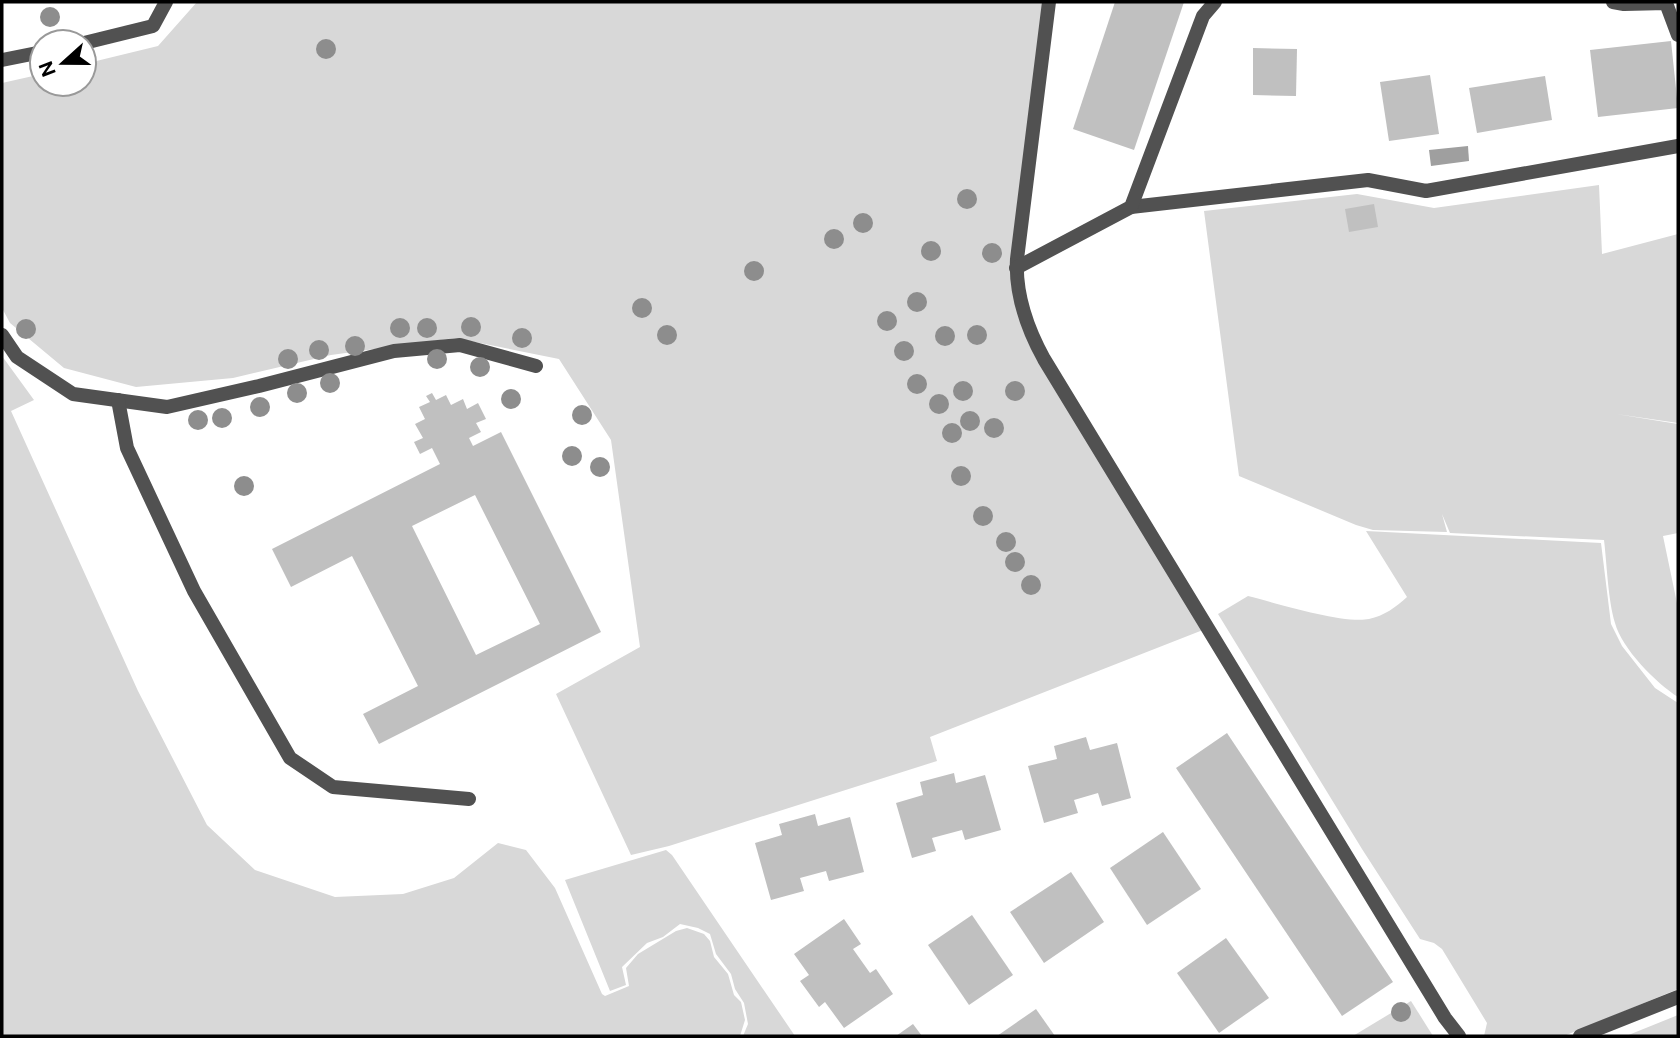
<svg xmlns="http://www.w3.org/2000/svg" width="1680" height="1038" font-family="'Public Sans',sans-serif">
<rect width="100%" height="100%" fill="#fff"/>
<g fill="#d8d8d8">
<polygon points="197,2 1049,2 1016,268 1033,336 1208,628 930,737 937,761 669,846 631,855 556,694 640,647 611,440 559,359 455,338 331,355 233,378 136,387 64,368 10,323 2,308 2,83 42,74 42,84 84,84 84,64 158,46"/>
<path d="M1599 185 1602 254 1678 234V423L1616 414 1678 424V533L1663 536 1678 608V697C1656 683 1622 649 1615 623 1608 600 1607 565 1604 540L1450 533 1442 514 1447 532 1373 530 1356 525 1239 476 1204 211 1357 194 1434 208Z"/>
<polygon points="2,356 34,400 11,411 138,691 207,825 255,870 335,897 403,894 454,878 498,843 526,850 555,888 602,994 605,996 629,986 626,968 638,954 676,931 687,928 704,934 710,941 714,957 728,974 734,995 741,1002 745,1020 740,1036 2,1036"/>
<path d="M1366 531 1601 543 1611 624 1622 646 1655 688 1678 703V989L1564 1036H1484L1487 1023 1442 949 1434 943 1420 939 1362 849 1218 614 1248 596C1276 603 1343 624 1369 619 1384 616 1396 607 1407 597Z"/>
<polygon points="666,850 672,855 795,1036 743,1036 748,1024 744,1003 735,989 731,974 716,954 710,934 698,928 680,924 663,937 647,943 622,967 626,985 610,991 565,880"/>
<polygon points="1411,1001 1433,1036 1353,1036"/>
<polygon points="1678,1015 1678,1036 1626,1036"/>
</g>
<polygon fill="#9f9f9f" points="1468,146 1469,161 1431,166 1429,150"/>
<g fill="#c0c0c0" fill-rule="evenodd">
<polygon points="1115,2 1184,2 1134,150 1073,129"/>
<polygon points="1671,41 1678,108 1598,117 1590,50"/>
<polygon points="1253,48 1297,49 1296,96 1253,95"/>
<polygon points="1430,75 1439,134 1389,141 1380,82"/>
<polygon points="1545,76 1552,120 1477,133 1469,88"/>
<polygon points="1374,204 1378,227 1349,232 1345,209"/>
<path d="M432 393 436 400 446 395 451 405 463 399 467 409 478 403 486 419 476 423 481 432 469 438 473 446 501 432 601 632 379 744 363 714 418 686 352 556 291 587 272 549 440 464 432 448 420 454 414 442 423 438 415 424 425 419 419 407 430 402 426 396ZM475 495 540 624 476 655 412 526Z"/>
<polygon points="1227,733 1393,982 1342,1016 1176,768"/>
<polygon points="1086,737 1090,750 1117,743 1131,798 1102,806 1098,793 1074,800 1078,813 1044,823 1028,766 1057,759 1054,746"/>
<polygon points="954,773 956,783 985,775 1001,830 965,840 962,830 932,838 936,851 912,858 896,803 923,795 920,782"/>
<polygon points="815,814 818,826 850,817 864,872 829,881 826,871 800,878 804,891 771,900 755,843 782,835 779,824"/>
<polygon points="1163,832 1201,889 1147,925 1110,868"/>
<polygon points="1071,872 1104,922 1044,963 1010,912"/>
<polygon points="972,915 1013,975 969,1005 928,945"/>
<polygon points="844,919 861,944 853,949 870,973 876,969 893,994 844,1028 825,1002 819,1007 800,981 809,975 794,954"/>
<polygon points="1226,938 1269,998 1219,1033 1177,973"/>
<polygon points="1036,1009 1055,1036 997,1036"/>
<polygon points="913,1024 922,1036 896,1036"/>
</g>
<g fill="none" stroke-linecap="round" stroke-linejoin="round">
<g stroke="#515151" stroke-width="14">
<path d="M1049 2 1017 259C1015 295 1027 328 1044 359L1445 1018 1459 1036"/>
<polyline points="1613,2 1624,4 1666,3 1678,35"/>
<polyline points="84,43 153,26 166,2"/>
<polyline points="2,60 42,52"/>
<polyline points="1131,207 1368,180 1426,191 1678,146"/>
<polyline points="1016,268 1131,207 1203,16 1215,2"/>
<polyline points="2,335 17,357 73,394 167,407 259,386 394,351 460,345 536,366"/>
<polyline points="118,400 127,448 194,591 290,758 333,787 469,799"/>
<polyline points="1580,1036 1678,997"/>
</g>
</g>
<g fill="#8d8d8d">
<circle cx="50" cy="17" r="10"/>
<circle cx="326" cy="49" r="10"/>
<circle cx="967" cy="199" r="10"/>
<circle cx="863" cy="223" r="10"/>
<circle cx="834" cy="239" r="10"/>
<circle cx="931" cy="251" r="10"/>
<circle cx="992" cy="253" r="10"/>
<circle cx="754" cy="271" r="10"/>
<circle cx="917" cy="302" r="10"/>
<circle cx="642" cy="308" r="10"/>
<circle cx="887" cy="321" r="10"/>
<circle cx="471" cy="327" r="10"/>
<circle cx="400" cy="328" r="10"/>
<circle cx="427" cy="328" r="10"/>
<circle cx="26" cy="329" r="10"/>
<circle cx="667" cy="335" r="10"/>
<circle cx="977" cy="335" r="10"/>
<circle cx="945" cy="336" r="10"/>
<circle cx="522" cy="338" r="10"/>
<circle cx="355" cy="346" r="10"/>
<circle cx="319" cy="350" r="10"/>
<circle cx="904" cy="351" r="10"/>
<circle cx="288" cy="359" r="10"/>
<circle cx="437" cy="359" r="10"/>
<circle cx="480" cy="367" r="10"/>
<circle cx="330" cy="383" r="10"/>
<circle cx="917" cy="384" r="10"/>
<circle cx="963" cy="391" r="10"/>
<circle cx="1015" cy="391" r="10"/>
<circle cx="297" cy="393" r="10"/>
<circle cx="511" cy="399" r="10"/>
<circle cx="939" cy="404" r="10"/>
<circle cx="260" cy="407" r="10"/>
<circle cx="582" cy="415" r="10"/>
<circle cx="222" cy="418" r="10"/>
<circle cx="198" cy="420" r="10"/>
<circle cx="970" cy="421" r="10"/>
<circle cx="994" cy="428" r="10"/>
<circle cx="952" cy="433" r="10"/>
<circle cx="572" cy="456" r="10"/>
<circle cx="600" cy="467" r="10"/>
<circle cx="961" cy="476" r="10"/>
<circle cx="244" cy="486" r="10"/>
<circle cx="983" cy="516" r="10"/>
<circle cx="1006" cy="542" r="10"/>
<circle cx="1015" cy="562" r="10"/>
<circle cx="1031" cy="585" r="10"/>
<circle cx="1401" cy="1012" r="10"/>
</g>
<rect width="1680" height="1038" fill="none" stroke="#000000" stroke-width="7"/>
<g transform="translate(63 63) rotate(249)"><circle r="33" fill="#ffffff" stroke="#999999" stroke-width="2"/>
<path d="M0-5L12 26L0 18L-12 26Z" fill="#000000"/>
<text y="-10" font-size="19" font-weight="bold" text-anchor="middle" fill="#000000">N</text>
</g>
</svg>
